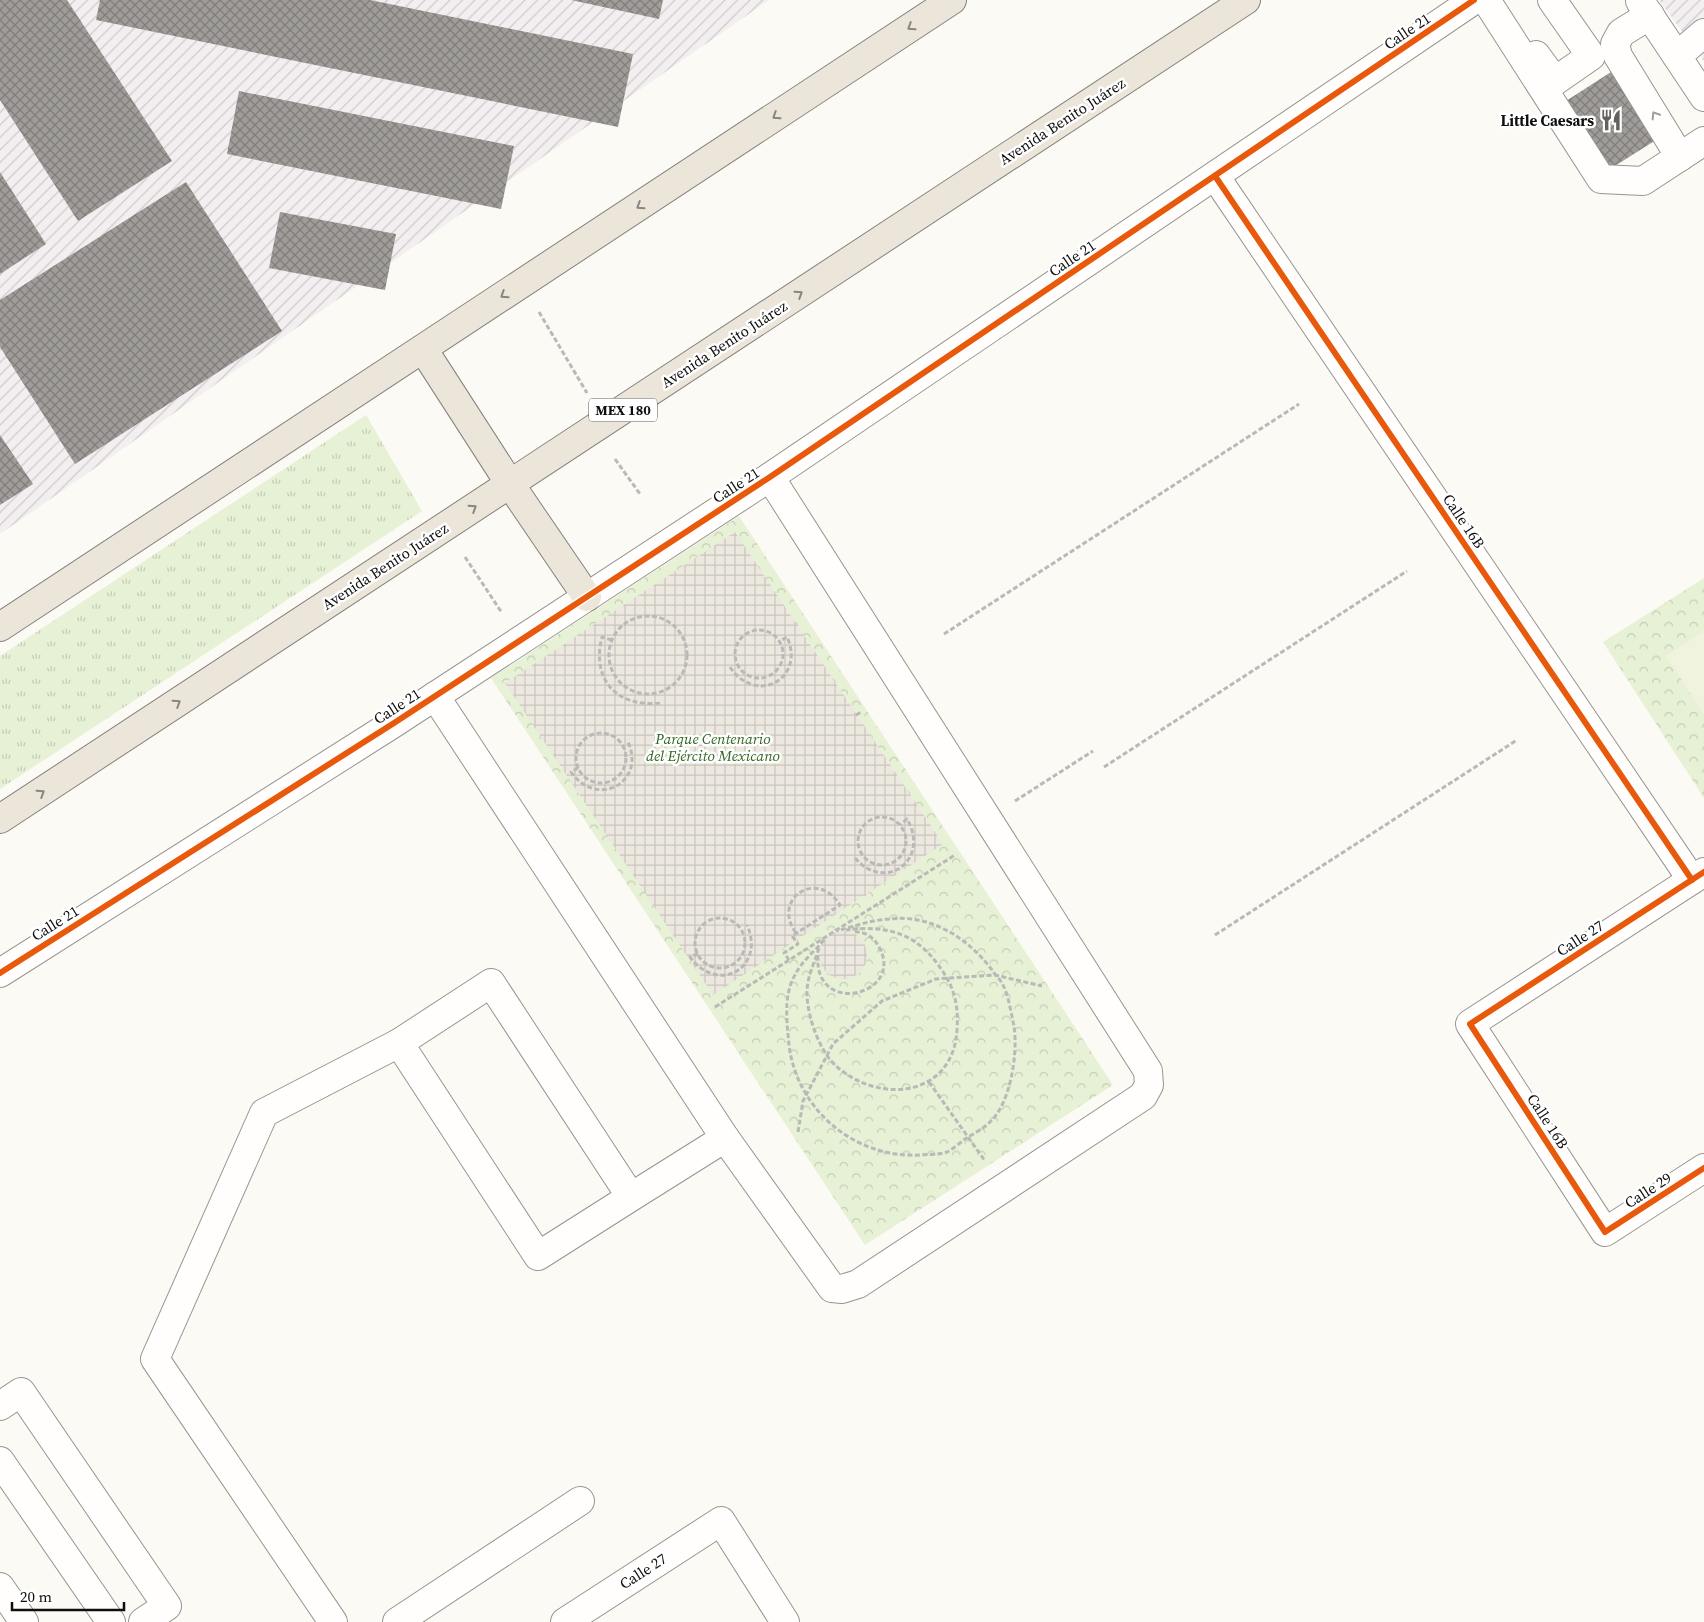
<svg xmlns="http://www.w3.org/2000/svg" width="1704" height="1622" font-family="'Source Serif 4',serif">
<defs>
<pattern id="industrial-furrows" width="10" height="10" patternUnits="userSpaceOnUse" patternTransform="scale(1.25)"><rect width="10" height="10" fill="#f3eef0"/><path d="M-1 1l2-2M0 10L10 0M9 11l2-2" fill="none" stroke="#cfcbcd"/></pattern>
<pattern id="grass-tufts" width="24" height="20" patternUnits="userSpaceOnUse" patternTransform="scale(1.25)"><rect width="24" height="20" fill="#e7f1d5"/><path d="M3 7l-1-3M5 7V3M7 7l1-3M15 17l-1-3M17 17v-4M19 17l1-3" fill="none" stroke="#c5cdb6"/></pattern>
<pattern id="park-crowns" width="20" height="18" patternUnits="userSpaceOnUse" patternTransform="scale(1.25)"><rect width="20" height="18" fill="#e7f1d5"/><path d="M2 6a3 3 0 1 1 6 0M12 15a3 3 0 1 1 6 0" fill="none" stroke="#c5cdb6"/></pattern>
<pattern id="plaza-grid" width="8" height="8" patternUnits="userSpaceOnUse" patternTransform="scale(1.25)"><rect width="8" height="8" fill="#ece8df"/><path d="M0 4h8M4 0v8" fill="none" stroke="#c9c6be"/></pattern>
<pattern id="building-cross-hatch" width="8" height="8" patternUnits="userSpaceOnUse" patternTransform="scale(1.25)"><rect width="8" height="8" fill="#9f9c99"/><path d="M0 0l8 8M0 8l8-8" fill="none" stroke="#807e7b"/></pattern>
</defs>
<rect width="100%" height="100%" fill="#fcfaf4"/>
<g fill="url(#industrial-furrows)">
<polygon points="0,0 769,0 0,534"/>
<polygon points="1659,0 1704,0 1704,61"/>
</g>
<polygon fill="url(#grass-tufts)" points="366,415 422,511 0,789 0,656"/>
<g fill="url(#park-crowns)">
<polygon points="739,516 1113,1085 865,1245 491,678"/>
<polygon points="1704,578 1704,798 1603,642"/>
</g>
<polygon fill="#f0f4de" points="1704,631 1704,714 1666,656"/>
<g fill="url(#plaza-grid)">
<polygon points="735,532 943,844 713,995 505,683"/>
<circle cx="843" cy="955" r="24"/>
</g>
<g fill="url(#building-cross-hatch)">
<polygon points="0,0 67,0 172,161 78,221 0,100"/>
<polygon points="100,0 370,0 633,54 618,127 96,20"/>
<polygon points="571,0 663,0 659,19"/>
<polygon points="1611,72 1656,140 1610,169 1566,101"/>
<polygon points="239,91 514,146 501,209 227,154"/>
<polygon points="0,172 46,244 0,274"/>
<polygon points="186,182 282,331 75,464 0,347 0,300"/>
<polygon points="280,212 396,234 385,290 269,268"/>
<polygon points="0,435 33,484 0,505"/>
</g>
<g fill="none" stroke-linecap="round" stroke-linejoin="round">
<g stroke="#969592" stroke-width="30">
<g id="minor">
<polyline points="1486,0 1601,179 1643,181 1704,141"/>
<polyline points="1640,1 1704,97"/>
<polyline points="1650,15 1621,33 1615,44 1618,56 1680,157"/>
<polyline points="1536,55 1555,81 1591,56 1552,0"/>
<polyline points="1677,56 1704,33"/>
<polyline points="1215,176 1692,880"/>
<polyline points="435,696 725,1138 832,1288 842,1289 858,1284 1143,1096 1149,1085 1148,1071 770,477"/>
<polyline points="1704,872 1470,1024 1605,1232 1704,1168"/>
<polyline points="0,973 394,723 770,477 1474,0"/>
<polyline points="631,1197 538,1256 399,1043 491,983 631,1197 725,1138"/>
<polyline points="0,1406 21,1392 167,1606 143,1622"/>
<polyline points="0,1461 111,1622"/>
<polyline points="0,1587 24,1622"/>
<polyline points="333,1622 155,1359 264,1113 399,1043"/>
<polyline points="397,1622 580,1501"/>
<polyline points="565,1622 721,1521 785,1622"/>
</g>
</g>
<g stroke="#83827f" stroke-width="30">
<g id="major">
<polyline points="423,349 510,484 587,597"/>
<polyline points="0,627 952,0"/>
<polyline points="0,819 1246,0"/>
</g>
</g>
<g stroke="#b9b9b8" stroke-width="3" stroke-dasharray="5 2.5" stroke-linecap="butt">
<polyline points="539,312 587,393"/>
<polyline points="615,459 640,494"/>
<polyline points="465,557 502,613"/>
<circle cx="648" cy="655" r="39"/>
<circle cx="759" cy="654" r="24"/>
<polyline points="944,634 1299,404"/>
<path d="M612 640 602 637C591 680 617 708 661 703"/>
<path d="M730 667C756 706 806 679 787 637L780 641"/>
<polyline points="856,715 861,712"/>
<circle cx="601" cy="758" r="25"/>
<polyline points="1104,767 1407,571"/>
<path d="M578 768 571 772C598 810 648 781 627 740"/>
<polyline points="1015,801 1093,751"/>
<circle cx="882" cy="841" r="24"/>
<path d="M855 858C885 893 931 860 907 819L900 825"/>
<circle cx="720" cy="943" r="25"/>
<polyline points="1215,935 1517,740"/>
<path d="M824 940C815 951 801 962 795 975 783 995 787 1023 789 1045 797 1110 855 1159 921 1155 928 1154 940 1155 947 1152 953 1149 960 1143 965 1139 973 1134 983 1129 990 1122 1011 1103 1018 1052 1014 1026 1011 1013 1009 997 1003 985 1001 980 995 975 992 970 968 938 931 914 889 919 872 920 854 926 837 931"/>
<path d="M819 948C814 964 806 979 807 996 808 1017 819 1050 835 1065 878 1105 953 1098 957 1030 959 1005 954 986 939 966 915 932 885 925 846 930"/>
<path d="M698 954 690 957C718 995 766 968 747 925"/>
<path d="M818 955C813 1018 906 995 879 947 873 936 864 931 853 932"/>
<path d="M789 960 784 953 798 944 792 936 840 905C817 868 771 899 796 933"/>
<polyline points="715,1007 955,855"/>
<polyline points="929,1082 985,1161"/>
<polyline points="798,1132 803,1101 833,1044 882,1001 936,979 995,975 1042,986"/>
</g>
<use href="#minor" stroke="#fffefd" stroke-width="28"/>
<use href="#major" stroke="#ece6da" stroke-width="28"/>
<g stroke="#fff" stroke-width="9">
<g id="cycleway">
<polyline points="1215,176 1692,880"/>
<polyline points="1704,872 1470,1024 1605,1232 1704,1168"/>
<polyline points="0,973 394,723 770,477 1474,0"/>
</g>
</g>
<use href="#cycleway" stroke="#e8590c" stroke-width="6"/>
</g>
<defs><path id="oneway-chevron" d="M-2-3.5L2.5 0L-2 3.5" fill="none" stroke-width="1.6" stroke-linecap="round" stroke-linejoin="round" transform="scale(1.25)"/></defs>
<g stroke="#89857f">
<use href="#oneway-chevron" transform="translate(911 27) rotate(147)"/>
<use href="#oneway-chevron" transform="translate(776 116) rotate(147)"/>
<use href="#oneway-chevron" transform="translate(640 206) rotate(147)"/>
<use href="#oneway-chevron" transform="translate(799 294) rotate(-33)"/>
<use href="#oneway-chevron" transform="translate(504 295) rotate(147)"/>
<use href="#oneway-chevron" transform="translate(473 508) rotate(-33)"/>
<use href="#oneway-chevron" transform="translate(177 703) rotate(-33)"/>
<use href="#oneway-chevron" transform="translate(41 793) rotate(-33)"/>
</g>
<use stroke="#9f9e9e" href="#oneway-chevron" transform="translate(1655 115) rotate(-122)"/>
<defs>
<g id="restaurant-bare" transform="scale(1.725)"><path d="M-5-6h1v4h1v-4h1v4h1v-4h1v5L-1.5 .5V6h-2V.5L-5-1ZM5-6V6H3V1.5H1.5Q1.5-4 5-6Z" fill="#62615f" stroke="#fff" stroke-width="2.5" paint-order="stroke"/></g>
</defs>
<g fill-rule="evenodd">
<use href="#restaurant-bare" x="1611" y="120"/>
</g>
<g text-anchor="middle" dominant-baseline="central" stroke-width="5" stroke-linejoin="round" paint-order="stroke">
<rect fill="#fff" stroke="#575757" stroke-width="1" x="589" y="398.5" width="68" height="23" rx="4"/>
<g font-size="14" font-weight="bold" fill="#0f0f0f">
<text x="623" y="410">MEX 180</text>
</g>
<g font-size="15" fill="#0f0f0f" stroke="#fff">
<text transform="translate(1407 31) rotate(-34)">Calle 21</text>
<text transform="translate(1062 121) rotate(-33)">Avenida Benito Juárez</text>
<text transform="translate(1072 258) rotate(-34)">Calle 21</text>
<text transform="translate(724 344) rotate(-33)">Avenida Benito Juárez</text>
<text transform="translate(736 485) rotate(-33)">Calle 21</text>
<text transform="translate(1464 521) rotate(56)">Calle 16B</text>
<text transform="translate(385 566) rotate(-33)">Avenida Benito Juárez</text>
<text transform="translate(397 706) rotate(-33)">Calle 21</text>
<text transform="translate(55 923) rotate(-32)">Calle 21</text>
<text transform="translate(1580 938) rotate(-33)">Calle 27</text>
<text transform="translate(1548 1121) rotate(57)">Calle 16B</text>
<text transform="translate(1648 1190) rotate(-33)">Calle 29</text>
<text transform="translate(643 1571) rotate(-33)">Calle 27</text>
</g>
<g font-size="15" font-weight="bold" fill="#0f0f0f" stroke="#fff" text-anchor="end">
<text x="1594" y="120">Little Caesars</text>
</g>
<g font-size="15" font-style="italic" fill="#326620" stroke="#fff">
<text x="713" y="738">Parque Centenario<tspan x="713" dy="17">del Ejército Mexicano</tspan></text>
</g>
</g>
<path d="M12 1602v8h112v-8" fill="none" stroke="#0f0f0f" stroke-width="2.5"/>
<text x="20" y="1602" font-size="15" fill="#0f0f0f" stroke="#ffffff" stroke-width="4" paint-order="stroke">20 m</text>
</svg>
